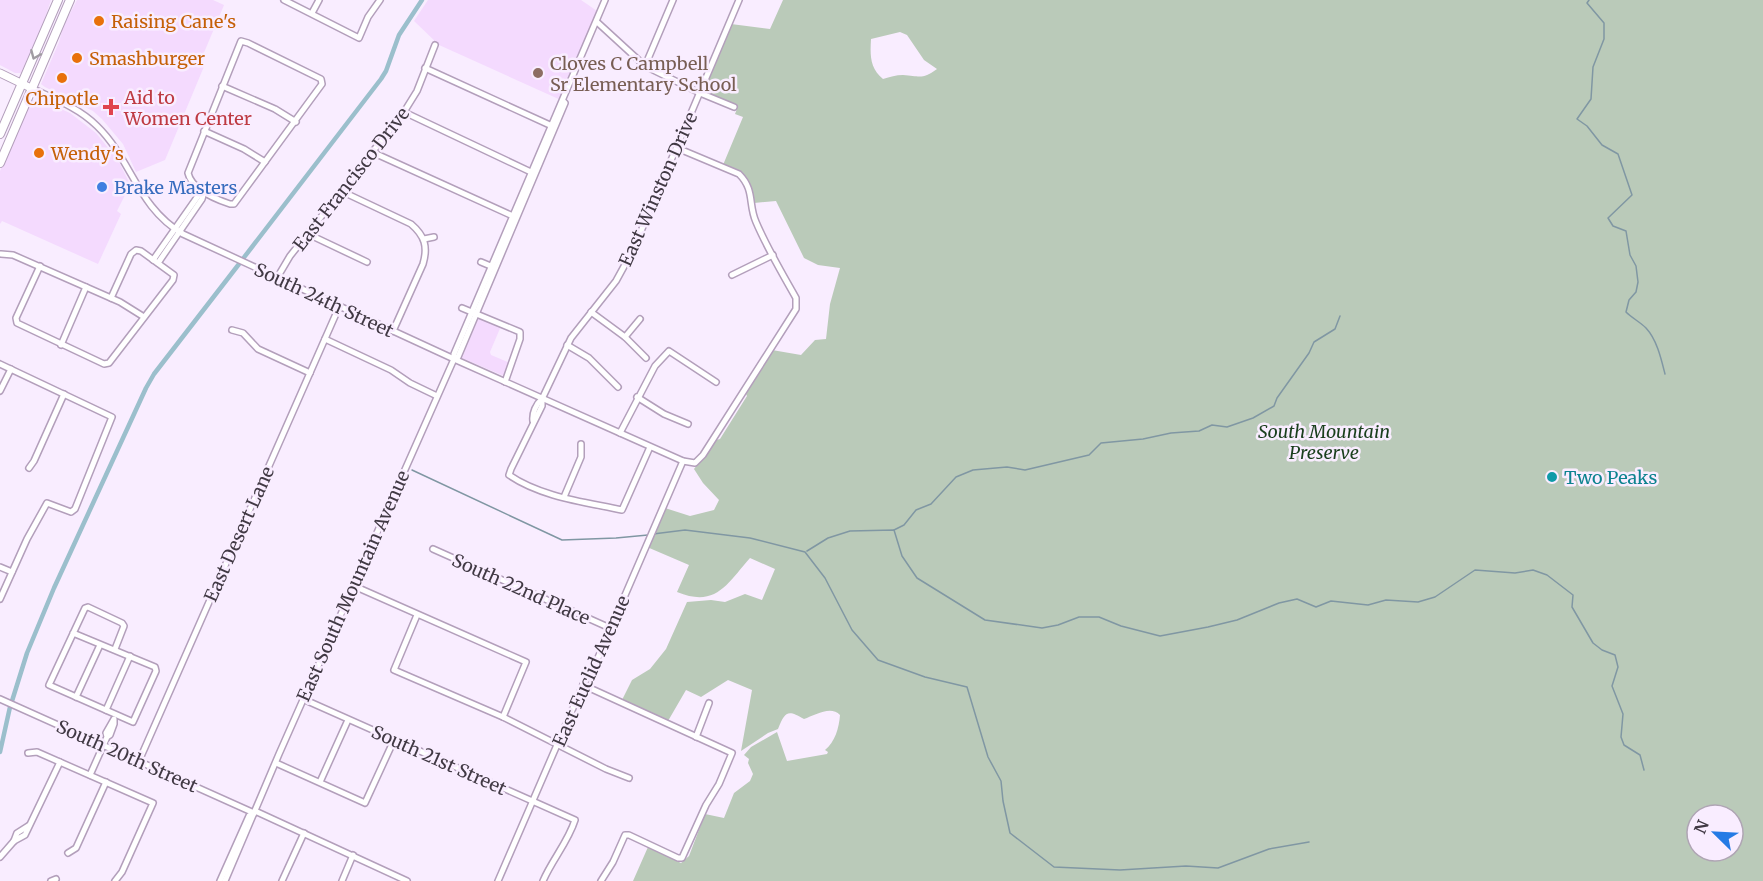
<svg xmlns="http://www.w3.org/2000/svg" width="1763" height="881" font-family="Merriweather,serif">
<rect width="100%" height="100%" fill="#f9edff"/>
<g fill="#f4dafe">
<polygon points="0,0 51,0 43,24 21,73 15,73 0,65"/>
<polygon points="77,0 213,0 224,5 200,62 205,64 165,160 136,172 123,144 102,119 93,111 45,87 41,84 59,42 63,27"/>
<polygon points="428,0 581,0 600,13 563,101 439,45 414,21"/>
<polygon points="37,98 70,113 96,133 118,160 132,188 126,193 117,211 121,214 98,264 2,221 0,224 0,171 32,101"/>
<polygon points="479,317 501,326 490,352 491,355 510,363 504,376 462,358"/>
</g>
<path fill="#bacab9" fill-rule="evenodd" d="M783 0H1763V881H633L648 847 681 863 689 856 705 814 724 818 734 793 750 781 753 774 748 763 749 759 744 755 751 747 777 732 787 761 827 754 828 752 825 750C835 742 839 728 840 715 831 705 815 715 804 719 787 709 785 712 778 729L768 733 741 751 752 690 728 680 701 697 686 690 668 721 622 700 632 680 650 669 666 649 687 602 711 600 725 602 745 594 762 600 775 569 750 558C727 584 716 608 677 592L689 565 647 547 665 508 690 516 714 510 719 500 703 483 694 469 716 440 720 439 747 396 746 394 772 350 801 355 815 340 826 339 830 304 840 268 818 265 804 258 776 201 754 203C750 177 747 175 723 165L743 117 735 114 738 106 704 91 731 24 770 29ZM900 32 907 35 924 60 937 69C922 80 920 76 903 75 896 75 890 77 883 79 870 68 870 56 871 39ZM1697 815H1733V851H1697Z"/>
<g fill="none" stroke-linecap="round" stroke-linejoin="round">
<g stroke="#8097a3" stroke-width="1.5">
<path d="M1589 0 1587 3 1604 23V39L1593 67 1591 99 1577 119 1587 126 1602 145 1618 154 1632 195 1608 218 1613 226 1626 231 1630 255 1636 266 1638 282 1636 292 1629 300 1626 312C1632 318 1640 322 1646 328 1657 340 1661 358 1665 374"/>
<polyline points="412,470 562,540 616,538 648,535"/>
<polyline points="894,530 904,525 916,510 931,504 956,477 973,470 1007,467 1025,470 1089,455 1101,443 1143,439 1171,433 1199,431 1212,425 1227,427 1253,418 1274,406 1277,398 1309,353 1314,342 1335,329 1340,316"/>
<polyline points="653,534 685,530 750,538 805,552 825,578 852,630 878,660 925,677 967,687 988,757 1001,781 1003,801 1010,833 1054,867 1120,870 1186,866 1218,868 1269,849 1309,842"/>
<polyline points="807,551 828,538 850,531 894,530 902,556 917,578 985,620 1042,628 1058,625 1079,617 1099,617 1121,626 1160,636 1208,627 1237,620 1279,603 1297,599 1316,607 1331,601 1368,605 1386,600 1418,602 1435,597 1475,570 1515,573 1533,570 1547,575 1573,595 1572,607 1593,643 1602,650 1615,655 1618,667 1612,686 1623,714 1621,737 1624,745 1640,755 1644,770"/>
</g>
<g stroke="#9bbfcc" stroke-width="4.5">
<polyline points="242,260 381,79 386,71 399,35 422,0"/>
<polyline points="12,701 27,653 54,588 146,388 154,374 239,264"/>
<polyline points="0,752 10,707"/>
</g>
<g stroke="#b39fbb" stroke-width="8">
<g id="street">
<polyline points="284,0 359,38 368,17 380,0"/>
<polyline points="312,13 319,0"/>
<polyline points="597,22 645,66 700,93 734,107"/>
<path d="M241 41 248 43 321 79 322 84 234 204H230C215 199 192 190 188 173Z"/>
<polyline points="645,66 673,0"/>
<polyline points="425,68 552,126"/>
<polyline points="222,86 275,109 296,122"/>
<path d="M33 89C55 99 79 108 97 126 132 160 137 207 183 234L454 359 683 461 695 463 703 455 796 309V298C782 273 767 248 756 222 748 204 755 190 739 174L677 148"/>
<polyline points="404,112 533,173"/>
<polyline points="204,131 244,149 265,162"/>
<polyline points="372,152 515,217"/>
<path d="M341 191 411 224C425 236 428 247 423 264L393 331"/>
<polyline points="308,234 367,262"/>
<polyline points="424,239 434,237"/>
<polyline points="1,254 13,255 120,302 144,317"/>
<polyline points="153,260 198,196 204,192"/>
<polyline points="481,262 493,267"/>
<polyline points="158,263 202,199 204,192"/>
<polyline points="40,266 16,318 17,323 104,364 109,363 173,280 174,275 141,251 136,250 131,254 111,298"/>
<polyline points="732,275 773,255"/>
<polyline points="277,278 290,256 404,112 417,91 435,45"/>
<polyline points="462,308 520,332 520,339 505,382"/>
<polyline points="591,312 625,337 646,358"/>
<polyline points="232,330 243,333 258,349 310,373"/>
<polyline points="625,337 640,319"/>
<polyline points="325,339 391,370 410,383 437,396"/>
<polyline points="61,345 86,287"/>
<polyline points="567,345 589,358 618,387"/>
<polyline points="454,359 458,357 565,103 563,101"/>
<polyline points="0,364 112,417 75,509 71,512 47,503 27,539 0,599"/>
<polyline points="0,391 11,369"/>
<polyline points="637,397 664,414 688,424"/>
<path d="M542 399V406L511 469 509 475C541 497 585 502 622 510L650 447"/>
<path d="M533 421C532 413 536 404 542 399L571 338 616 281 633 250 739 0"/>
<polyline points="620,433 655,366 669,351 716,382"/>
<polyline points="29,468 34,461 64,394"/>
<polyline points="564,497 581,457 581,444"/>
<polyline points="433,549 610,628"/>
<polyline points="0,567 12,572"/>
<polyline points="354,586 526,662 503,717"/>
<polyline points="417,615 394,670 503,717 606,769 629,778"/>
<polyline points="73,633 155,667 156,671 133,722 49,685 85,608 88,607 122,623 124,626 115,649"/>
<polyline points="583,685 732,753 719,784 706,805 682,858 678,858 629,835 625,835 613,862 601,881"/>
<polyline points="76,697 100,645"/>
<polyline points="0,699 254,813"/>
<path d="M303 699 575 820C568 842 552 860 543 881"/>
<polyline points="106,710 130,656"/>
<polyline points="696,737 709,703"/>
<polyline points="28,753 37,752 153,803 122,872 115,881"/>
<polyline points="139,761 339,307"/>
<polyline points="276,763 365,803 394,740"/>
<polyline points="90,775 107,737 106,733 114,719 114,724 110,735 107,737"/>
<polyline points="320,782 348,720"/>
<polyline points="255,811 407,881"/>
<polyline points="14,841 17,833 28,826"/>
<polyline points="68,853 76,848 106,782"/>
<polyline points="0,857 14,841 25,835 60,762"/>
<polyline points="51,881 56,879"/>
<polyline points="220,881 249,816 254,813"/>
<polyline points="225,881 279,754 454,359 454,354 605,0"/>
<polyline points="282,881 304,833"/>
<polyline points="342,881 353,855"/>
<polyline points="498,881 583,685 597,660 683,461"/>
</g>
</g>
<g stroke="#b39fbb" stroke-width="9">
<polyline id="secondary" points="0,73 33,89"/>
</g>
<g stroke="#b39fbb" stroke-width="10">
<g id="primary">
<polyline points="0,134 58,0"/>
<polyline points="0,163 70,0"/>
</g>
</g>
<use href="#street" stroke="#fff" stroke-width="5"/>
<use href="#secondary" stroke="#fff" stroke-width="7"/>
<use href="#primary" stroke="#fff" stroke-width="8"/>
</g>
<defs><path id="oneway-chevron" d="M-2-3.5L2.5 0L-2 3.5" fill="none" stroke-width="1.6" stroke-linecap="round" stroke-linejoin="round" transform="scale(1.5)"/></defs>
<use stroke="#a09ca2" href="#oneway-chevron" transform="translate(35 55) rotate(113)"/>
<g fill="#e8710a" stroke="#f9edff" stroke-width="2">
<circle cx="99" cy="21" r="6"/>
<circle cx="77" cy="58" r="6"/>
<circle cx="62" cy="78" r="6"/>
<circle cx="39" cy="153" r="6"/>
</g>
<circle fill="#8d6e63" stroke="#f9edff" stroke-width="2" cx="538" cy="73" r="6"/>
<path fill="#e0444e" stroke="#f9edff" stroke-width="2" d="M108 98h6v6h6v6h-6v6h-6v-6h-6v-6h6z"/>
<circle fill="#3f7fe0" stroke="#f9edff" stroke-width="2" cx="102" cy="187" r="6"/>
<circle fill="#0f9aa8" stroke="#f9edff" stroke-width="2" cx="1552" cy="477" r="6"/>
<g text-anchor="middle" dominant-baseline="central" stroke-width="5" stroke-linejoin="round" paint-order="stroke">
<g font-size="18" fill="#c56008" stroke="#f9edff" text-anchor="start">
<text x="111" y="21">Raising Cane's</text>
<text x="89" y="58">Smashburger</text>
<text x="62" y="98" text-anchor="middle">Chipotle</text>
<text x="51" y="153">Wendy's</text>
</g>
<g font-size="18" fill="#785e54" stroke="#f9edff" text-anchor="start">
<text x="550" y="63">Cloves C Campbell<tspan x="550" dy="21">Sr Elementary School</tspan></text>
</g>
<g font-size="18" fill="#be3a42" stroke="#f9edff" text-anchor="start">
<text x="124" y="97">Aid to<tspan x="124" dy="21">Women Center</tspan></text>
</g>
<g font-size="18" fill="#413944" stroke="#f9edff">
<text transform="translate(351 179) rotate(-52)">East Francisco Drive</text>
<text transform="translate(658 189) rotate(-66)">East Winston Drive</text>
<text transform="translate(324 300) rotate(25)">South 24th Street</text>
<text transform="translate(239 534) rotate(-66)">East Desert Lane</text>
<text transform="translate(353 586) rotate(-66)">East South Mountain Avenue</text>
<text transform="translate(521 589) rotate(24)">South 22nd Place</text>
<text transform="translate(591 671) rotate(-66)">East Euclid Avenue</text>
<text transform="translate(127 756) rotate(24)">South 20th Street</text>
<text transform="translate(439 760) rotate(24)">South 21st Street</text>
</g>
<g font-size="18" fill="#366cbe" stroke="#f9edff" text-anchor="start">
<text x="114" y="187">Brake Masters</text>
</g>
<g font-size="18" font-style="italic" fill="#1a3f1d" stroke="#f9edff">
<text x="1324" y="431">South Mountain<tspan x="1324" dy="21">Preserve</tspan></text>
</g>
<g font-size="18" fill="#0d838f" stroke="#f9edff" text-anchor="start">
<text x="1564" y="477">Two Peaks</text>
</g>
</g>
<g transform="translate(1715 833) rotate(294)"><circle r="28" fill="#f9edff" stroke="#afa5b4" stroke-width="1.5"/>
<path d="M0-4.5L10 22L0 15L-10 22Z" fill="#257be5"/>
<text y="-9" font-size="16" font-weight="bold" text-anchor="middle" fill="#413944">N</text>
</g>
</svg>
